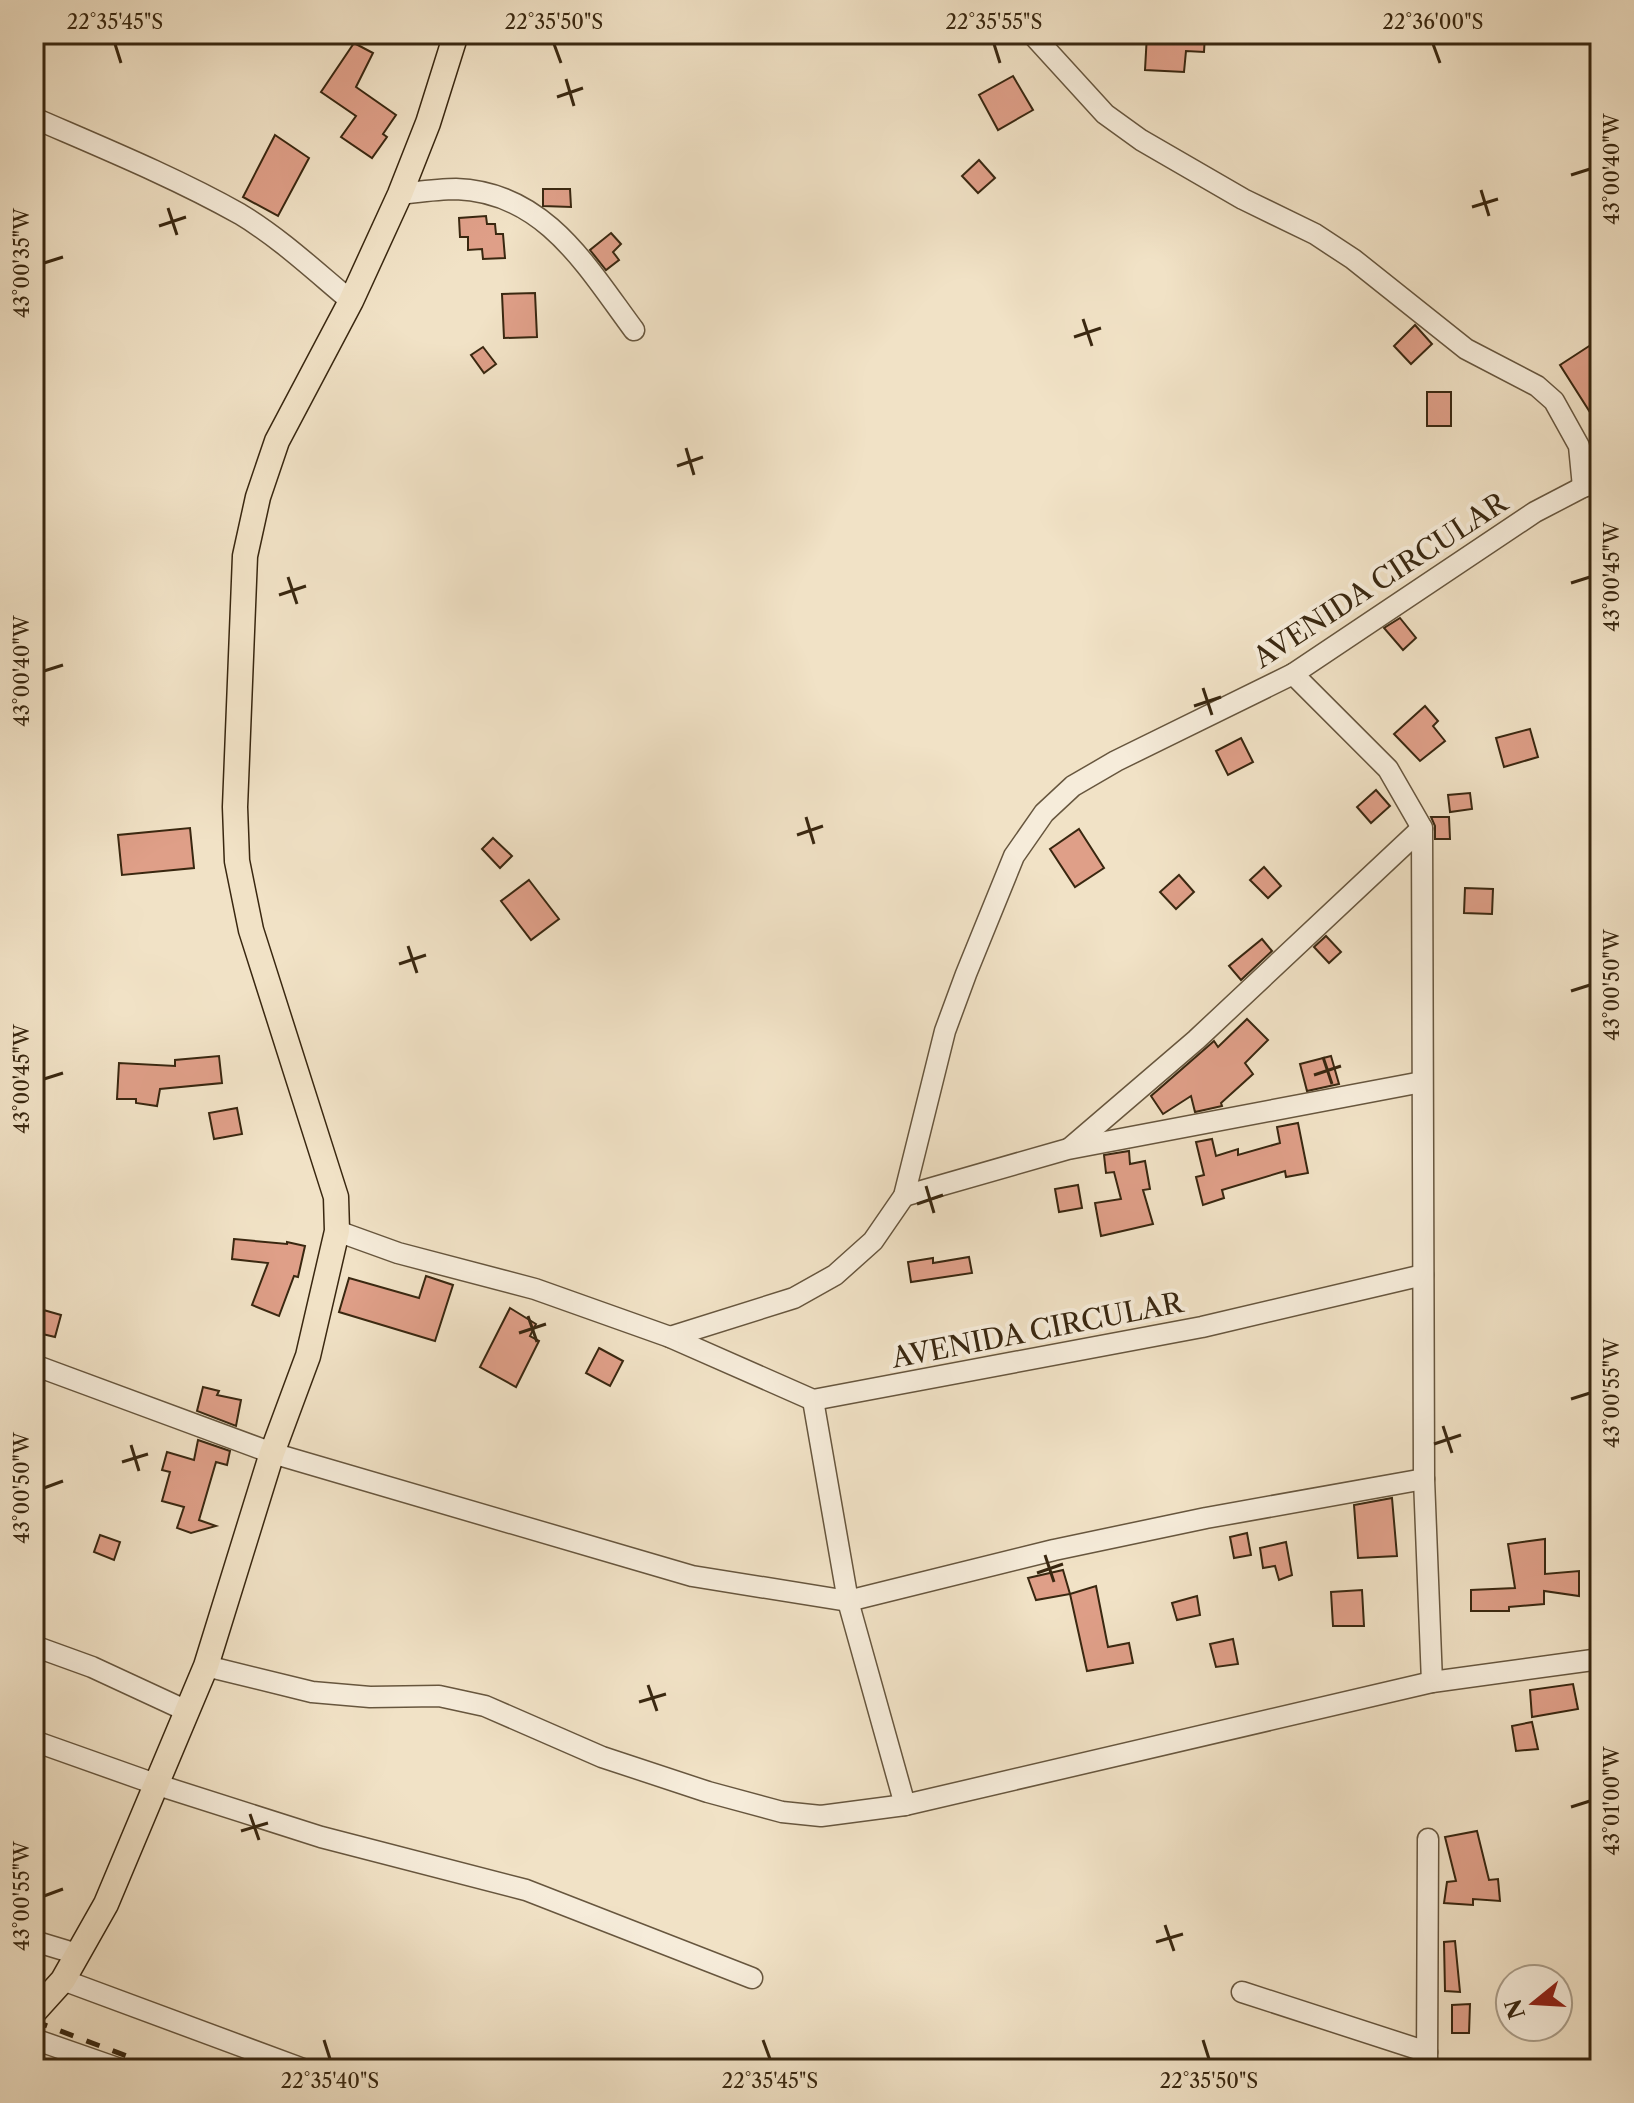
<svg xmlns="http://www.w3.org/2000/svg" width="1634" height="2103" font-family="'Libre Caslon Text',serif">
<rect width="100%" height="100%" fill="#f1e2c6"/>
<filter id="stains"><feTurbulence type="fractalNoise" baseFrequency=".0025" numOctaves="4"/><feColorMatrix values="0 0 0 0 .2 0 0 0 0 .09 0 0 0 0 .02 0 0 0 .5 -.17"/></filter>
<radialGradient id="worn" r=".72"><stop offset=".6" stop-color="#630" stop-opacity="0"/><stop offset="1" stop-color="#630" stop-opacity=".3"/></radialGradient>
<g fill="#df9f88" stroke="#392710" stroke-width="2">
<polygon points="1147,34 1205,34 1204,52 1186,51 1184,72 1145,70"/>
<polygon points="354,43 373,53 356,87 396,115 383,134 387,137 372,158 341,137 356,116 321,92"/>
<polygon points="1013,76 1033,110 998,130 979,95"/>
<polygon points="275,135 309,158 278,216 243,197"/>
<polygon points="979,160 995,178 978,193 962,176"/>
<polygon points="543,189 570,189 571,207 543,206"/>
<polygon points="486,216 487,224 495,224 496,234 503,234 505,258 483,259 482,249 468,250 468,237 460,237 459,218"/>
<polygon points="611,233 621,244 613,252 619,260 606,270 590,250"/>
<polygon points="535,293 537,337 504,338 502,294"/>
<polygon points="1415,325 1432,344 1411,364 1394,346"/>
<polygon points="1600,339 1600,428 1560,365"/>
<polygon points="483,347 496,364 484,373 471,355"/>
<rect x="1427" y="392" width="24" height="34"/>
<polygon points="1400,618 1416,638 1403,650 1384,628"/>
<polygon points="1425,706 1438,721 1433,726 1445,741 1420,761 1394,734"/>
<polygon points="1530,729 1538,757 1504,767 1496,738"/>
<polygon points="1241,738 1253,762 1228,775 1216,751"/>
<polygon points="1376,790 1390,806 1371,823 1357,807"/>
<polygon points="1470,793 1472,809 1450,812 1448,795"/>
<polygon points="1431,817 1449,817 1450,839 1435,839 1435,826"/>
<polygon points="190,828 194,868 122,875 118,835"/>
<polygon points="1079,829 1104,868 1075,887 1050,849"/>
<polygon points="493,838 512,856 500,868 482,849"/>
<polygon points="1264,867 1281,886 1268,898 1250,880"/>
<polygon points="1179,875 1194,892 1176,909 1160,892"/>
<polygon points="529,880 559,919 531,940 501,901"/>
<polygon points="1465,888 1493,889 1492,914 1464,913"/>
<polygon points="1326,936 1341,952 1329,963 1314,947"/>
<polygon points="1262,939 1272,951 1241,980 1229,966"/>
<polygon points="1247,1019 1268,1040 1245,1063 1253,1074 1221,1103 1222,1106 1195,1112 1191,1096 1163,1114 1151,1096 1214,1041 1218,1047"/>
<polygon points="219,1056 222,1083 160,1089 157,1106 136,1103 136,1099 117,1099 119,1063 175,1066 175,1060"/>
<polygon points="1331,1056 1339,1084 1307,1091 1300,1064"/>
<polygon points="237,1108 242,1134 214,1139 209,1113"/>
<polygon points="1298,1123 1308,1173 1286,1177 1285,1171 1222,1190 1224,1198 1203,1205 1196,1177 1204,1175 1196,1142 1212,1139 1216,1156 1238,1149 1238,1155 1280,1143 1277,1127"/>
<polygon points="1129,1151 1130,1164 1145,1161 1150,1189 1143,1190 1153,1224 1101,1236 1095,1203 1121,1199 1114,1172 1106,1173 1104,1155"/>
<polygon points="1078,1185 1082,1208 1059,1212 1055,1189"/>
<polygon points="234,1239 287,1244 287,1242 305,1246 298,1277 294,1276 279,1316 252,1305 268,1263 232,1259"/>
<polygon points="969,1257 972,1273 911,1282 908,1262 933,1258 933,1263"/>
<polygon points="426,1276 453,1285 435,1341 339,1312 349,1278 419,1298"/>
<polygon points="510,1308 536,1324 530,1336 539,1341 516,1387 480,1367"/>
<polygon points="40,1309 61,1315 55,1337 34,1332"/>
<polygon points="599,1348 623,1361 610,1386 586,1373"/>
<polygon points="203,1387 219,1391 217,1395 241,1400 236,1426 197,1411"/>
<polygon points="198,1440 230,1451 227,1465 216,1462 199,1520 216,1526 191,1533 177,1528 184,1507 162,1501 170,1472 162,1470 167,1452 194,1460"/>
<polygon points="1392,1498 1397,1556 1358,1558 1354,1505"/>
<polygon points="1247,1533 1251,1555 1234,1558 1230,1537"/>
<polygon points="100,1535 120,1542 114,1560 94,1552"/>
<polygon points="1545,1539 1545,1574 1579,1571 1579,1596 1544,1591 1544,1604 1509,1607 1509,1611 1471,1611 1471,1590 1515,1588 1508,1544"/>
<polygon points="1286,1542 1292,1575 1279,1580 1275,1566 1263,1568 1260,1548"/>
<polygon points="1063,1570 1070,1594 1036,1600 1028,1578"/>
<polygon points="1096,1586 1108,1647 1129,1643 1133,1663 1087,1671 1070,1594"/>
<polygon points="1362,1590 1364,1626 1333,1626 1331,1592"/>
<polygon points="1197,1596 1200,1615 1177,1620 1172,1603"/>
<polygon points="1233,1639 1238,1664 1216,1667 1210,1644"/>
<polygon points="1573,1684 1578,1709 1532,1717 1530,1690"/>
<polygon points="1532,1722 1538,1749 1516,1751 1512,1726"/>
<polygon points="1477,1831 1489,1880 1498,1879 1500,1901 1473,1899 1473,1905 1444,1903 1447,1882 1456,1881 1445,1837"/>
<polygon points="1455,1941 1460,1992 1445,1991 1444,1942"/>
<polygon points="1470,2004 1469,2033 1452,2033 1452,2005"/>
</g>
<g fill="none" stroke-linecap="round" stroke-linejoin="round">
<g stroke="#67563e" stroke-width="23">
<g id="minor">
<polyline points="1032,34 1105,114 1141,140 1243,199 1315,234 1353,259 1466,349 1537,386 1554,401 1579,446 1583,487"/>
<path d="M34 118C103 148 174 177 240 214 280 238 315 271 351 301"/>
<path d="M400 194C418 192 438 189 456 189 545 192 587 267 634 330"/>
<polyline points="1293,674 1388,769 1422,828 1424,1479 1432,1682"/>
<polyline points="1070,1148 1196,1040 1422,828"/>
<polyline points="904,1196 1068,1149 1422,1082"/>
<polyline points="337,1231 398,1253 535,1289 670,1337 813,1400 1202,1327 1423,1275"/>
<polyline points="670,1337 794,1298 835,1275 873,1241 904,1196 945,1031 966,974 1014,856 1044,813 1073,786 1116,761 1293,674 1535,512 1583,487 1600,482"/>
<polyline points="34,1365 272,1453 627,1557 692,1576 848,1601 1054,1550 1206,1518 1424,1479"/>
<polyline points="813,1400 848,1601 905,1805"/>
<polyline points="34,1646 92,1667 187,1711"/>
<polyline points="206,1666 312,1692 370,1697 439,1696 485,1706 602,1757 708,1792 782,1812 821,1816 905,1805 1432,1682 1600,1659"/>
<polyline points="34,1741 158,1785 321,1837 526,1890 752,1978"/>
<polyline points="34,1941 77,1954"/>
<polyline points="63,1980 303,2069"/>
<polyline points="1242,1992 1427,2052"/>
<polyline points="34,2039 120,2069"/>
<polyline points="1427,2069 1428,1839"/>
</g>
</g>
<g stroke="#392710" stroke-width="27">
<polyline id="major" points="34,2012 63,1980 106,1904 206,1666 272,1453 308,1356 337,1231 336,1197 251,930 237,861 235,807 245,556 258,497 277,441 351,301 400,194 428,123 456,34"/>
</g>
<use href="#minor" stroke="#f6ecda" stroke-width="20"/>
<use href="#major" stroke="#f1e2c6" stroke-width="24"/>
<polyline stroke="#392710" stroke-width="5" stroke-dasharray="14 14" stroke-linecap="butt" points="34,2021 161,2069"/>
</g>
<path fill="none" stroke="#392710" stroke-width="3" d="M115 44 121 63M554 44 561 63M994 44 1000 63M1433 44 1440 63M566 79 574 106M557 97 583 88M1571 175 1590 169M1481 190 1489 216M1472 207 1498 199M168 208 177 235M159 226 186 217M44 263 63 257M1083 319 1092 346M1074 337 1101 328M686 448 694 475M677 466 703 457M288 577 297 604M1571 583 1590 577M279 595 306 586M44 671 63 665M1203 688 1212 715M1194 706 1221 697M806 817 814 844M797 835 823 826M408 946 417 973M399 964 426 955M1571 991 1590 985M1323 1057 1332 1084M1314 1075 1341 1066M44 1079 63 1073M926 1186 934 1213M917 1204 943 1195M528 1316 537 1342M519 1333 546 1324M1571 1399 1590 1393M1443 1426 1452 1453M1434 1444 1461 1435M131 1445 139 1471M122 1462 148 1454M44 1488 63 1481M1045 1555 1054 1582M1037 1573 1063 1564M648 1685 657 1711M639 1702 666 1694M1571 1807 1590 1801M250 1814 259 1840M241 1831 268 1823M44 1896 63 1889M1165 1925 1174 1951M1156 1942 1183 1934M324 2040 330 2059M763 2040 770 2059M1203 2040 1209 2059"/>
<g text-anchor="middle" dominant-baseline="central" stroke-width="8" stroke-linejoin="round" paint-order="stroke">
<g font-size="28" fill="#392710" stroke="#f6ecda">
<text transform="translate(1380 580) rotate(-33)">AVENIDA CIRCULAR</text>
<text transform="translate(1037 1330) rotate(-11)">AVENIDA CIRCULAR</text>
</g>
</g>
<rect width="1634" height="2103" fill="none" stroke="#f1e2c6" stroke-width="88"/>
<g transform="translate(1534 2003) rotate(252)"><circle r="38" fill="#f6ecda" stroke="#aa9d89" stroke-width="2"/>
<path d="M0-6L14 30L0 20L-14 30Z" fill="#8f2418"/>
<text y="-12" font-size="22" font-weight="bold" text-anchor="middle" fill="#392710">N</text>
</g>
<rect x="44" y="44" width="1546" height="2015" fill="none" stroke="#392710" stroke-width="3"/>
<g font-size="20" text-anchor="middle" fill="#392710">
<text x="115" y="29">22°35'45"S</text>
<text x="554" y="29">22°35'50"S</text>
<text x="994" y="29">22°35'55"S</text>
<text x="1433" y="29">22°36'00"S</text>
<text transform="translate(1612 169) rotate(-90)" y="7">43°00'40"W</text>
<text transform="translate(22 263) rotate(-90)" y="7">43°00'35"W</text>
<text transform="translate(1612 577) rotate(-90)" y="7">43°00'45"W</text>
<text transform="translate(22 671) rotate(-90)" y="7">43°00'40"W</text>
<text transform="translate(1612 985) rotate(-90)" y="7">43°00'50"W</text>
<text transform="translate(22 1079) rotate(-90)" y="7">43°00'45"W</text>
<text transform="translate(1612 1393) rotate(-90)" y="7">43°00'55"W</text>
<text transform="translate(22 1488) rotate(-90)" y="7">43°00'50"W</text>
<text transform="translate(1612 1801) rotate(-90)" y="7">43°01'00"W</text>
<text transform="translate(22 1896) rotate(-90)" y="7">43°00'55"W</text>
<text x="330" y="2088">22°35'40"S</text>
<text x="770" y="2088">22°35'45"S</text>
<text x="1209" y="2088">22°35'50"S</text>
</g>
<rect width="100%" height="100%" filter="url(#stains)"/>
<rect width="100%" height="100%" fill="url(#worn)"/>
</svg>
